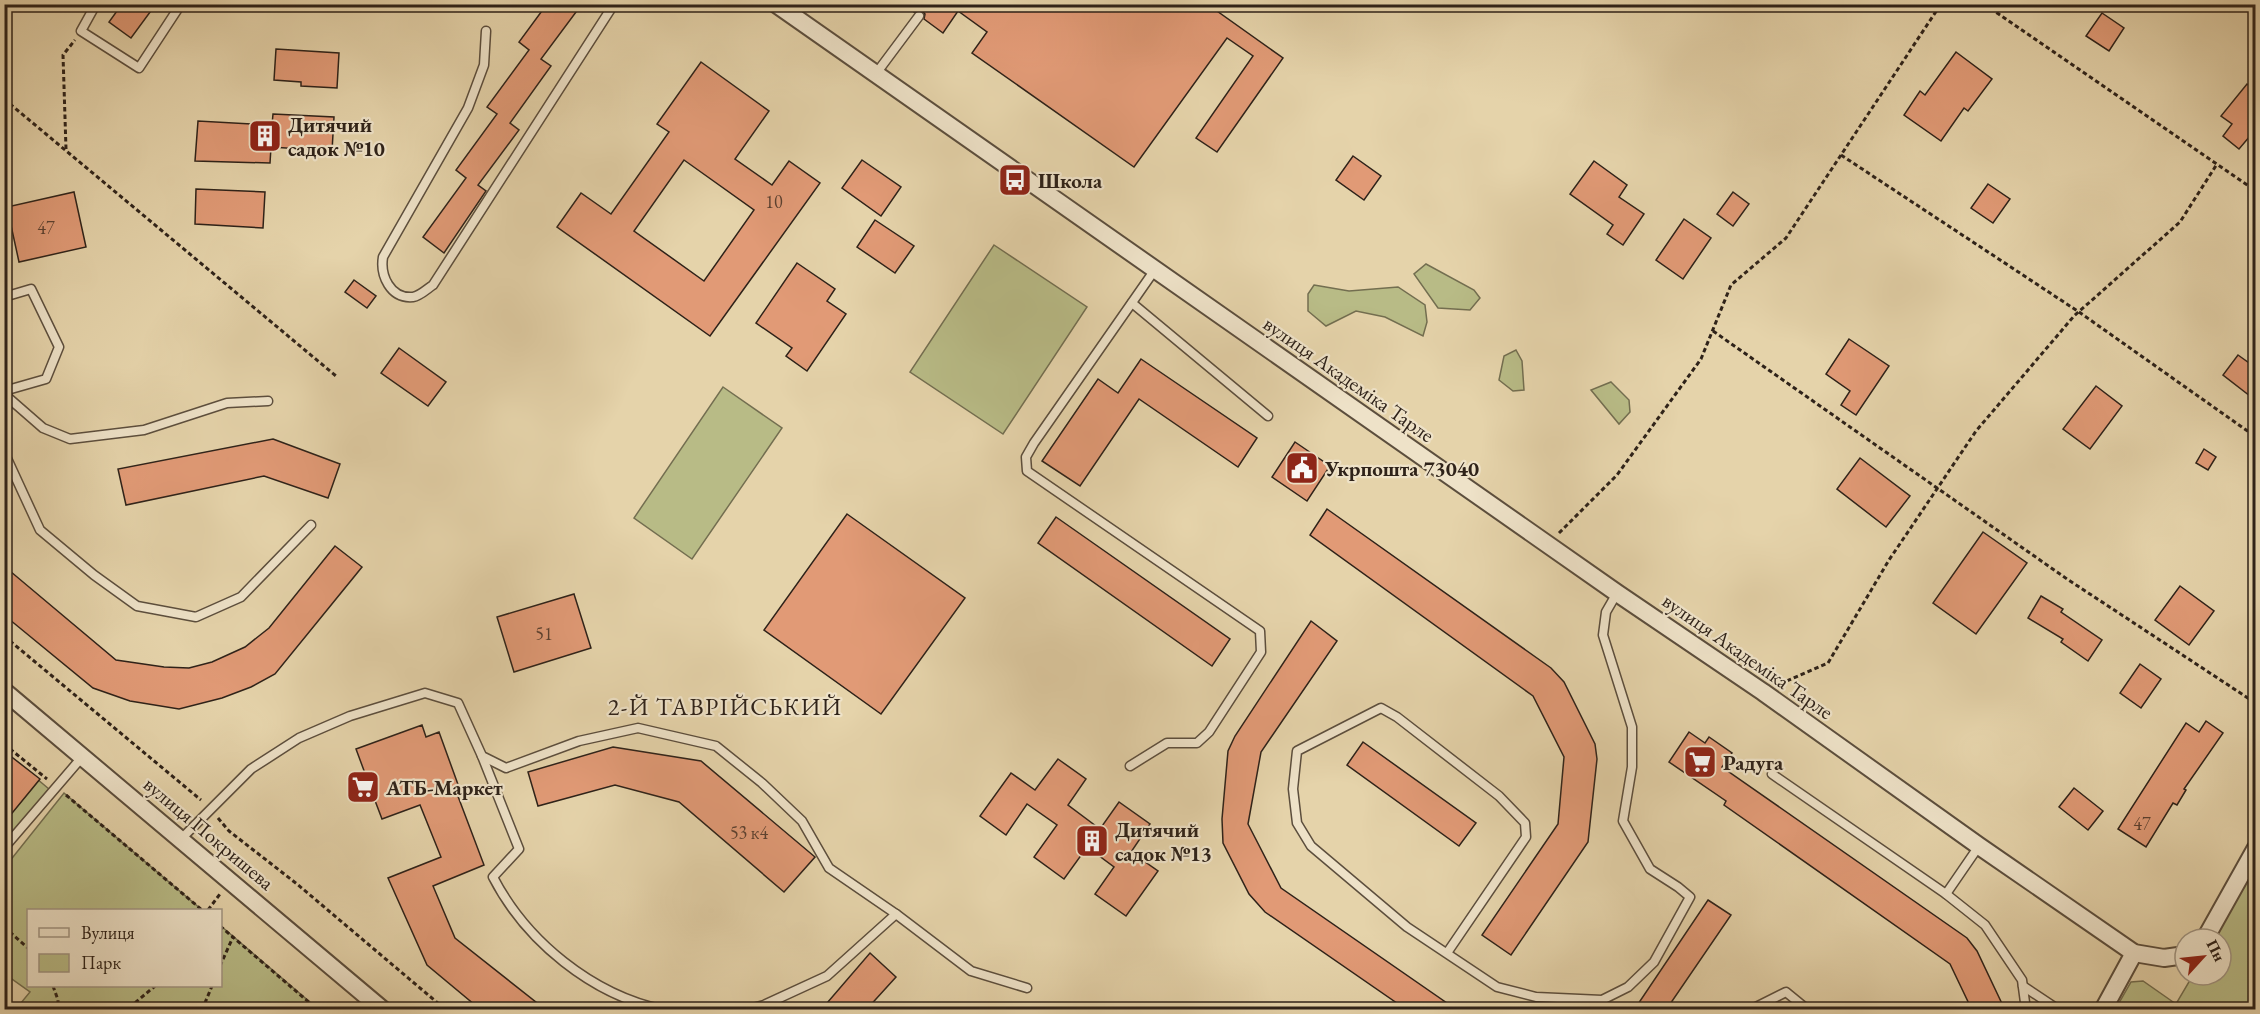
<svg xmlns="http://www.w3.org/2000/svg" width="2260" height="1014" font-family="'EB Garamond',serif">
<rect width="100%" height="100%" fill="#e5d3aa"/>
<filter id="stains"><feTurbulence type="fractalNoise" baseFrequency=".00333" numOctaves="4"/><feColorMatrix values="0 0 0 0 .2 0 0 0 0 .09 0 0 0 0 .02 0 0 0 .5 -.17"/></filter>
<radialGradient id="worn" r=".72"><stop offset=".6" stop-color="#630" stop-opacity="0"/><stop offset="1" stop-color="#630" stop-opacity=".3"/></radialGradient>
<g fill="#b8bb86" stroke="#736e50" stroke-width="1.5">
<polygon points="994,245 1087,307 1003,434 910,372"/>
<polygon points="1426,264 1474,290 1480,298 1470,310 1438,308 1414,274"/>
<polygon points="1314,285 1349,291 1398,287 1425,305 1427,322 1423,336 1385,317 1356,311 1326,326 1308,311 1308,294"/>
<polygon points="1516,350 1522,361 1524,390 1513,391 1499,380 1504,356"/>
<polygon points="1611,382 1629,400 1630,412 1619,424 1591,390"/>
<polygon points="723,387 782,428 692,559 634,518"/>
<polygon points="5,752 49,789 5,842"/>
<polygon points="64,793 202,910 28,910 28,986 220,986 221,926 318,1009 16,1009 30,992 5,974 5,867"/>
<polygon points="2255,867 2255,1009 2115,1010 2131,982 2143,981 2176,1004 2193,975 2221,975 2221,939 2214,939"/>
</g>
<g fill="#e19a76" stroke="#2e2219" stroke-width="1.5" fill-rule="evenodd">
<polygon points="122,4 156,4 131,38 109,22"/>
<polygon points="547,4 582,4 541,59 551,66 510,123 519,130 478,185 486,191 444,253 423,237 466,178 456,170 497,114 487,107 529,50 519,42"/>
<polygon points="903,4 1207,4 1283,58 1217,152 1196,138 1253,56 1227,38 1134,167 972,53 987,32 958,11 943,33 924,19 925,14 922,11 914,12"/>
<polygon points="2102,13 2124,28 2109,51 2086,36"/>
<polygon points="276,49 339,53 337,88 301,86 301,82 274,80"/>
<polygon points="1956,52 1992,79 1968,111 1964,108 1941,141 1904,115 1920,91 1925,95"/>
<path d="M701 62 769 111 735 159 772 185 789 161 820 183 710 336 557 227 581 193 611 214 669 132 657 124ZM684 160 754 210 704 281 634 231Z"/>
<polygon points="2247,84 2256,91 2256,129 2239,149 2223,136 2232,124 2221,116"/>
<polygon points="273,114 334,117 332,151 271,147 270,163 195,161 198,121 272,125"/>
<polygon points="1353,156 1381,176 1364,200 1336,180"/>
<polygon points="862,160 901,187 881,216 842,188"/>
<polygon points="1594,161 1627,185 1619,197 1644,214 1623,245 1607,234 1613,225 1570,194"/>
<polygon points="1988,184 2010,199 1993,223 1971,208"/>
<polygon points="196,189 265,192 263,228 195,224"/>
<polygon points="74,192 86,247 19,262 7,207"/>
<polygon points="1733,192 1749,204 1733,226 1717,214"/>
<polygon points="1684,219 1711,238 1683,279 1656,260"/>
<polygon points="875,220 914,246 895,273 857,247"/>
<polygon points="797,263 835,289 827,301 846,314 807,371 786,356 792,348 756,323"/>
<polygon points="354,280 376,296 367,308 345,292"/>
<polygon points="1849,339 1889,366 1856,415 1841,405 1850,391 1826,374"/>
<polygon points="399,348 446,382 428,406 381,373"/>
<polygon points="2238,355 2256,368 2256,389 2250,396 2223,375"/>
<polygon points="1141,359 1257,438 1238,467 1139,399 1080,486 1042,461 1098,379 1118,393"/>
<polygon points="2096,386 2122,406 2090,449 2063,429"/>
<polygon points="273,439 340,464 328,498 264,476 126,505 118,469"/>
<polygon points="1295,442 1330,466 1307,501 1272,477"/>
<polygon points="2204,449 2216,457 2208,470 2196,463"/>
<polygon points="1860,458 1910,496 1886,527 1837,489"/>
<polygon points="1327,509 1551,668 1564,682 1595,744 1597,759 1588,842 1511,955 1482,935 1558,824 1564,757 1533,696 1310,535"/>
<polygon points="847,514 965,598 881,714 764,630"/>
<polygon points="1056,517 1230,639 1212,666 1038,543"/>
<polygon points="1983,532 2027,563 1976,634 1933,603"/>
<polygon points="335,546 362,567 275,674 251,687 222,698 179,709 130,701 93,688 4,615 4,566 116,660 164,667 189,668 212,662 245,647 269,628"/>
<polygon points="2180,586 2214,611 2189,645 2155,620"/>
<polygon points="574,594 591,648 514,672 497,617"/>
<polygon points="2041,596 2063,609 2061,612 2102,640 2088,661 2061,642 2063,639 2028,618"/>
<polygon points="1311,621 1337,641 1261,752 1248,824 1281,888 1457,1010 1407,1010 1265,912 1249,894 1223,843 1222,819 1228,751 1235,736"/>
<polygon points="2140,664 2161,679 2141,708 2120,693"/>
<polygon points="2206,721 2223,733 2184,789 2186,790 2177,805 2173,803 2146,847 2118,829 2186,723 2199,732"/>
<polygon points="422,725 426,737 439,732 460,790 456,791 484,865 433,886 455,938 546,1010 481,1010 427,965 388,878 441,857 420,805 382,819 374,798 365,801 357,779 366,776 356,749"/>
<polygon points="1689,732 1705,743 1709,737 1732,753 1722,767 1967,938 1977,951 2005,1010 1972,1010 1950,964 1724,805 1726,801 1669,762"/>
<polygon points="1363,742 1476,823 1459,846 1347,765"/>
<polygon points="613,747 701,761 815,857 784,892 679,802 615,785 538,806 528,772"/>
<polygon points="4,751 40,779 4,823"/>
<polygon points="1058,759 1086,779 1068,805 1100,829 1119,802 1150,824 1131,852 1158,871 1126,916 1095,894 1114,867 1087,847 1064,879 1034,857 1057,825 1027,804 1006,835 980,816 1011,773 1035,790"/>
<polygon points="2074,788 2103,811 2088,830 2059,807"/>
<polygon points="1708,900 1731,915 1666,1010 1634,1010"/>
<polygon points="870,953 896,977 866,1010 821,1010"/>
</g>
<g fill="none" stroke-linecap="round" stroke-linejoin="round">
<g stroke="#5c4e3d" stroke-width="11">
<g id="service">
<polyline points="96,4 81,31 139,68 181,4"/>
<path d="M486 31 484 65 468 108 383 257C380 275 390 299 413 297 420 296 427 289 433 285L614 4"/>
<polyline points="875,75 919,16"/>
<polyline points="4,297 31,289 59,347 46,379 4,391"/>
<polyline points="1132,303 1268,416"/>
<polyline points="4,394 43,428 70,439 144,430 227,403 268,401"/>
<polyline points="4,452 40,530 94,575 137,606 196,617 241,597 311,525"/>
<path d="M482 756 519 849 493 877C526 941 592 995 664 1010"/>
<polyline points="1130,766 1167,743 1197,743 1209,732 1261,652 1260,631 1027,471 1026,457 1034,443 1154,271"/>
<polyline points="1772,774 1946,894 1985,925 2022,980 2026,1010"/>
<polyline points="181,839 251,769 299,738 350,716 425,693 458,703 482,756 506,768 579,741 638,728 716,746 762,783 802,821 829,868 896,914 971,971 1027,988"/>
<polyline points="4,848 83,756"/>
<polyline points="1946,894 1979,846"/>
<polyline points="1447,953 1526,837 1525,823 1499,796 1397,717 1381,708 1297,751 1293,789 1297,823 1311,846 1407,927 1497,987 1536,997 1602,1000 1628,987 1654,962 1690,897 1678,887 1650,869 1623,821 1632,767 1632,727 1603,635 1606,612 1617,593"/>
<polyline points="2023,986 2059,1010"/>
<polyline points="745,1010 764,1005 827,976 896,914"/>
<polyline points="1750,1010 1786,992 1808,1010"/>
</g>
</g>
<g stroke="#5c4e3d" stroke-width="20">
<g id="minor">
<polyline points="776,4 1617,593 1763,692 1979,846 2134,953 2164,958 2185,955"/>
<polyline points="4,691 383,1010"/>
<polyline points="2205,939 2256,848"/>
<polyline points="2103,1010 2134,953"/>
</g>
</g>
<g stroke="#2e2219" stroke-width="3" stroke-dasharray="4.5 3" stroke-linecap="butt">
<polyline points="1984,4 2256,191"/>
<polyline points="4,99 336,376"/>
<polyline points="66,149 63,55 75,40"/>
<polyline points="1841,155 2079,312 2256,437"/>
<polyline points="1713,331 2067,579 2251,700 2256,706"/>
<polyline points="1559,533 1617,475 1701,359 1731,285 1786,238 1941,4"/>
<polyline points="4,636 201,800"/>
<polyline points="1780,684 1828,663 1889,560 1976,431 2074,316 2180,222 2217,164"/>
<polyline points="4,744 47,779"/>
<polyline points="66,795 202,910"/>
<polyline points="218,818 229,831 297,884 446,1010"/>
<polyline points="208,910 220,894"/>
<polyline points="220,926 318,1010"/>
<polyline points="4,927 28,948"/>
<polyline points="220,966 233,937"/>
<polyline points="53,986 58,1000 58,1010"/>
<polyline points="122,1010 136,1002 155,986"/>
<polyline points="202,1010 212,986"/>
</g>
<use href="#service" stroke="#eee2c8" stroke-width="8"/>
<use href="#minor" stroke="#eee2c8" stroke-width="16"/>
</g>
<defs>
<g id="building-square" transform="scale(1.725)"><rect x="-9" y="-9" width="18" height="18" rx="4" fill="#8f2418" stroke="#eee2c8"/><path d="M-4-6H4V6H1V3H-1V6H-4ZM-2.5-4.3h1.7v1.8h-1.7ZM.8-4.3h1.7v1.8H.8ZM-2.5-1h1.7V.8h-1.7ZM.8-1h1.7V.8H.8Z" fill="#fff"/></g>
<g id="bus-square" transform="scale(1.725)"><rect x="-9" y="-9" width="18" height="18" rx="4" fill="#8f2418" stroke="#eee2c8"/><path d="M-5-6H5V4H4V6H2V4H-2V6H-4V4H-5ZM-3.5-4V0h7V-4ZM-3.5 1.2v1.5H-2V1.2ZM2 1.2v1.5H3.5V1.2Z" fill="#fff"/></g>
<g id="civic-square" transform="scale(1.725)"><rect x="-9" y="-9" width="18" height="18" rx="4" fill="#8f2418" stroke="#eee2c8"/><path d="M-.6-6.5H3V-4.5H.6V-3L4-1V1h2V6H-6V1h2V-1L-.6-3ZM-1.2 2.5V6h2.4V2.5Z" fill="#fff"/></g>
<g id="supermarket-square" transform="scale(1.725)"><rect x="-9" y="-9" width="18" height="18" rx="4" fill="#8f2418" stroke="#eee2c8"/><path d="M-6-5.5h2.5l.6 2H6L4.5 2H-2.5L-4.4-4H-6ZM-1.5 3.2a1.3 1.3 0 1 0 .1 0ZM3 3.2a1.3 1.3 0 1 0 .1 0Z" fill="#fff"/></g>
</defs>
<g fill-rule="evenodd">
<use href="#building-square" x="265" y="136"/>
<use href="#bus-square" x="1015" y="180"/>
<use href="#civic-square" x="1302" y="468"/>
<use href="#supermarket-square" x="1700" y="762"/>
<use href="#supermarket-square" x="363" y="787"/>
<use href="#building-square" x="1092" y="841"/>
</g>
<g text-anchor="middle" dominant-baseline="central" stroke-width="4.5" stroke-linejoin="round" paint-order="stroke">
<g font-size="18" fill="#5b4030">
<text x="774" y="201">10</text>
<text x="46" y="227">47</text>
<text x="544" y="633">51</text>
<text x="2142" y="823">47</text>
<text x="749" y="832">53 к4</text>
</g>
<g font-size="21" font-weight="bold" fill="#2e2219" stroke="#eee2c8" text-anchor="start">
<text x="288" y="124">Дитячий<tspan x="288" dy="24">садок №10</tspan></text>
<text x="1038" y="180">Школа</text>
<text x="1325" y="468">Укрпошта 73040</text>
<text x="1723" y="762">Радуга</text>
<text x="386" y="787">АТБ-Маркет</text>
<text x="1115" y="829">Дитячий<tspan x="1115" dy="24">садок №13</tspan></text>
</g>
<g font-size="21" fill="#2e2219" stroke="#eee2c8">
<text transform="translate(1349 379) rotate(35)">вулиця Академіка Тарле</text>
<text transform="translate(1748 656) rotate(35)">вулиця Академіка Тарле</text>
<text transform="translate(209 833) rotate(40)">вулиця Покришева</text>
</g>
<g font-size="24" letter-spacing="1.5" fill="#2e2219" stroke="#eee2c8">
<text x="725" y="706">2-Й ТАВРІЙСЬКИЙ</text>
</g>
</g>
<rect width="2260" height="1014" fill="none" stroke="#e5d3aa" stroke-width="24"/>
<rect x="6" y="6" width="2248" height="1002" fill="none" stroke="#2e2219" stroke-width="3"/>
<rect x="12" y="12" width="2236" height="990" fill="none" stroke="#2e2219" stroke-width="1.5"/>
<rect x="27" y="909" width="195" height="78" fill="#eee2c8" stroke="#a19582" stroke-width="1.5"/>
<rect x="39" y="928" width="30" height="9" fill="#eee2c8" stroke="#a19582" stroke-width="1.5"/>
<text x="81" y="939" font-size="18" fill="#2e2219">Вулиця</text>
<rect x="39" y="954" width="30" height="18" fill="#b8bb86" stroke="#a19582" stroke-width="1.5"/>
<text x="81" y="969" font-size="18" fill="#2e2219">Парк</text>
<g transform="translate(2203 957) rotate(63)"><circle r="28" fill="#eee2c8" stroke="#a19582" stroke-width="1.5"/>
<path d="M0-4.5L10 22L0 15L-10 22Z" fill="#8f2418"/>
<text y="-9" font-size="16" font-weight="bold" text-anchor="middle" fill="#2e2219">Пн</text>
</g>
<rect width="100%" height="100%" filter="url(#stains)"/>
<rect width="100%" height="100%" fill="url(#worn)"/>
</svg>
